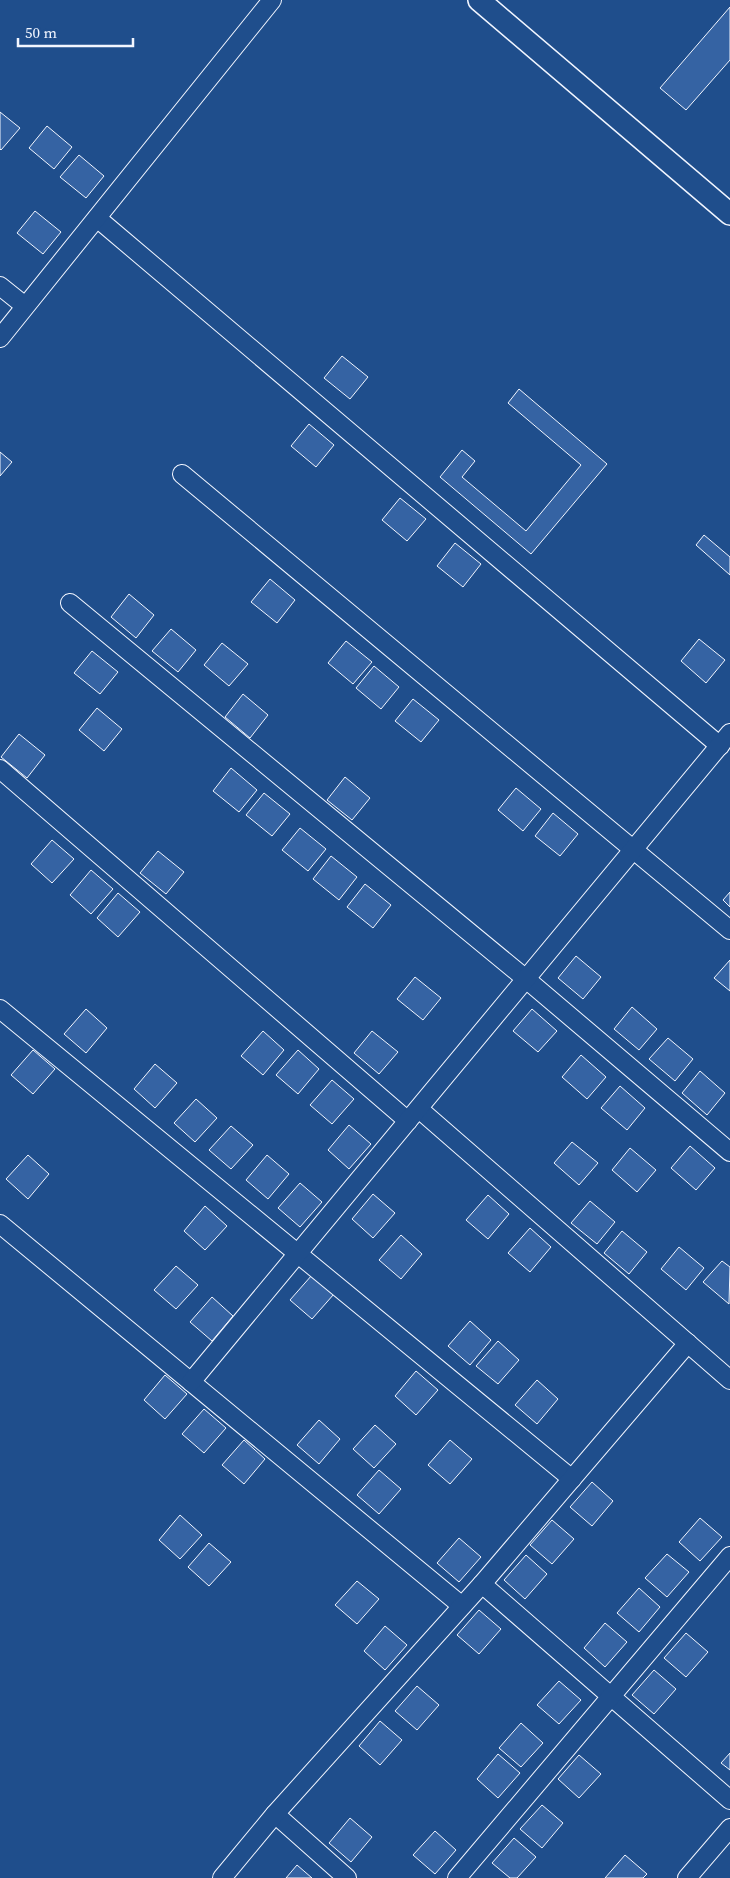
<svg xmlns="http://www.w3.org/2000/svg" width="730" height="1878" font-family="'Source Serif 4',serif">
<rect width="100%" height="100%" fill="#1f4e8c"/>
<g fill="#3563a3" stroke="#f2f6ff">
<polygon points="730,7 730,60 686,110 660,88"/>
<polygon points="0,112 20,128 1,150 0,149"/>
<polygon points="47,126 72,147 54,169 29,148"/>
<polygon points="79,155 104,176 86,198 60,177"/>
<polygon points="35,211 61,232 43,254 17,233"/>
<polygon points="342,356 368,377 350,399 324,378"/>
<polygon points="519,389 607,464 531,554 440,477 462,450 475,461 462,477 526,531 581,465 508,403"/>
<polygon points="309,424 334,445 316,467 291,446"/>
<polygon points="0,452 12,462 0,476"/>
<polygon points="400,498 426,519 407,541 382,520"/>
<polygon points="704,535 730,557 730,575 696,545"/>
<polygon points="455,543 481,564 463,587 437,566"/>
<polygon points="270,579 295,600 277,623 251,602"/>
<polygon points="129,594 154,615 136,638 111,617"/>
<polygon points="171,629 196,650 178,672 152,651"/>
<polygon points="699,639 725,660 706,683 681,661"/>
<polygon points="346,641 372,662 353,684 328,663"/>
<polygon points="222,643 248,664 229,686 204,665"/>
<polygon points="92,651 118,672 100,694 74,673"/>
<polygon points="374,666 399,687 381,709 356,688"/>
<polygon points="243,694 268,715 250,738 225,717"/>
<polygon points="413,699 439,720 421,742 395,721"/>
<polygon points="97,708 122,729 104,751 79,730"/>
<polygon points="19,734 45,755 27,778 1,757"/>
<polygon points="231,768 257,790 239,812 213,791"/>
<polygon points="345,777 370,798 352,820 327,800"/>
<polygon points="516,788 541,809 523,831 498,810"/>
<polygon points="264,793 290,814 272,836 246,815"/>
<polygon points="553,813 578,834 560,856 535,836"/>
<polygon points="300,828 326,849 308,871 282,850"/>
<polygon points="52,840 74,859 52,883 31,864"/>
<polygon points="158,851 184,872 166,894 140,873"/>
<polygon points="331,856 357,877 339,900 313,879"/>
<polygon points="91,870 113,889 91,914 70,895"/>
<polygon points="365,884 391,905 373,928 347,907"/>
<polygon points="730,892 730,907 723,900"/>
<polygon points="118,893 140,912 118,937 97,918"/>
<polygon points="576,956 601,977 583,999 558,978"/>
<polygon points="730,960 730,991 714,978"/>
<polygon points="415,977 441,998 423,1020 397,999"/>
<polygon points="632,1007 657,1029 639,1050 614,1029"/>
<polygon points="86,1009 107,1028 86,1053 64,1034"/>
<polygon points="532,1009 557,1031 538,1052 513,1031"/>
<polygon points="263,1031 284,1050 263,1075 241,1056"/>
<polygon points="372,1031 398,1052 379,1074 354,1053"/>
<polygon points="668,1038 693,1059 675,1081 649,1059"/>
<polygon points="33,1050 55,1069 33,1094 11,1075"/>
<polygon points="298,1050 319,1069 298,1094 276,1075"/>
<polygon points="581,1055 606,1077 587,1099 562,1077"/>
<polygon points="155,1064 177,1083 155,1108 134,1089"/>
<polygon points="700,1071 725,1093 707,1115 682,1093"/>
<polygon points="332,1080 354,1099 332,1124 310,1105"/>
<polygon points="620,1086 645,1108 627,1130 601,1108"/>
<polygon points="196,1099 217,1118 195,1142 174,1123"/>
<polygon points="349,1125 371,1144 349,1169 328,1150"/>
<polygon points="231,1126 253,1145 231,1169 209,1150"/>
<polygon points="572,1142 598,1163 579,1185 554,1163"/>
<polygon points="690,1146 715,1168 696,1190 671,1168"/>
<polygon points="630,1148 656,1170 637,1192 612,1170"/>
<polygon points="28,1155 49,1174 28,1199 6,1179"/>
<polygon points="267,1155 289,1174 268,1199 246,1180"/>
<polygon points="300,1183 322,1202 300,1227 278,1208"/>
<polygon points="373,1194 395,1213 373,1238 352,1219"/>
<polygon points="488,1195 509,1214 488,1239 466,1220"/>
<polygon points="590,1201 615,1222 597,1244 571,1223"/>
<polygon points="205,1206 227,1226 205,1250 184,1231"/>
<polygon points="530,1228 551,1247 530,1272 508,1253"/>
<polygon points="622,1231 647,1252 629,1274 604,1253"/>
<polygon points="401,1235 422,1254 401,1279 379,1260"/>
<polygon points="679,1247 704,1268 686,1290 661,1269"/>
<polygon points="722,1261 730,1267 729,1304 703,1282"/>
<polygon points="176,1266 198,1285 176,1309 154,1290"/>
<polygon points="312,1275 334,1294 312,1319 290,1300"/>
<polygon points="212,1297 233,1316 212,1341 190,1322"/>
<polygon points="470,1321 491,1340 470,1365 448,1346"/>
<polygon points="498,1341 519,1360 498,1384 476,1366"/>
<polygon points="416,1371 438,1390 416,1415 395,1396"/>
<polygon points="165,1375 187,1394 165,1419 144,1400"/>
<polygon points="537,1380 558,1399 537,1424 515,1405"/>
<polygon points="204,1409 226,1428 204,1453 182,1434"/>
<polygon points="319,1420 340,1439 319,1464 297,1445"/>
<polygon points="375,1425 396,1444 374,1468 353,1449"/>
<polygon points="244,1440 265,1459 244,1484 222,1465"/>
<polygon points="450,1440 472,1459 450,1484 428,1465"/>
<polygon points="379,1470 401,1489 379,1514 357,1495"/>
<polygon points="592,1482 613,1501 592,1526 570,1507"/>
<polygon points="180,1515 202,1535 180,1559 159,1540"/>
<polygon points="700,1518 722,1537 700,1561 679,1542"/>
<polygon points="552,1520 574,1539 552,1564 530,1545"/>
<polygon points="459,1538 481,1557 459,1582 437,1563"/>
<polygon points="209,1543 231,1562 209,1586 188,1567"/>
<polygon points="667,1554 689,1572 667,1597 645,1578"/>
<polygon points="526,1555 547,1574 525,1599 504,1580"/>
<polygon points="357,1581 379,1599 357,1624 335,1605"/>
<polygon points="639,1588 660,1607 639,1632 617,1613"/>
<polygon points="479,1610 501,1629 479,1654 457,1635"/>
<polygon points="605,1623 627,1642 605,1667 584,1648"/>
<polygon points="385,1626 407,1645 385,1670 364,1651"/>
<polygon points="686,1633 708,1652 686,1677 664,1658"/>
<polygon points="654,1670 676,1689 654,1714 632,1695"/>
<polygon points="559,1681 581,1700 559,1724 537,1705"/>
<polygon points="417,1686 439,1705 417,1730 395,1711"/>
<polygon points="380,1721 402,1740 380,1765 359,1746"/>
<polygon points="521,1723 543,1743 521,1767 499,1748"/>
<polygon points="730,1753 730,1770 721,1763"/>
<polygon points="498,1754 520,1773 498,1798 477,1779"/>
<polygon points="579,1755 601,1774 579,1798 558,1779"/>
<polygon points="542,1805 563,1823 542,1848 520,1829"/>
<polygon points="350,1818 372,1837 351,1862 329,1843"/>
<polygon points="435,1831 456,1850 435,1874 413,1855"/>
<polygon points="514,1838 536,1857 517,1878 510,1878 492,1863"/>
<polygon points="625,1855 647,1874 643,1878 605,1878"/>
<polygon points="297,1865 312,1878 286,1878"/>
</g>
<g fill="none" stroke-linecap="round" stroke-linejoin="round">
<g stroke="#f2f6ff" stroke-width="20">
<g id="minor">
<polyline points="97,218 720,746"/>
<polyline points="0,286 25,306"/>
<polyline points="0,338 272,0"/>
<polyline points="182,474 730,930"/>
<polyline points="70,603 526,979 730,1152"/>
<polyline points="0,769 408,1121"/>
<polyline points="0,1009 572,1479"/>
<polyline points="419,1109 730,1380"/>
<polyline points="0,1224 462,1606"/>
<polyline points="191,1382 730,733"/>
<polyline points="482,1584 730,1800"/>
<polyline points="275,1814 347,1878"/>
<polyline points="222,1878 275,1814 482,1584 688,1343"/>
<polyline points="457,1878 730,1556"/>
<polyline points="687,1878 730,1828"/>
</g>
</g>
<g stroke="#f2f6ff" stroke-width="24">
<polyline id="major" points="479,0 730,214"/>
</g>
<use href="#minor" stroke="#1f4e8c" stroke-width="18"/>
<use href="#major" stroke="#1f4e8c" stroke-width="21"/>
</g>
<path d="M18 38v8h115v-8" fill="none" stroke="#f2f6ff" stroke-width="2.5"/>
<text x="25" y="38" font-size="15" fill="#f2f6ff" stroke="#1f4e8c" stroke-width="4" paint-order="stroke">50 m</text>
</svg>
